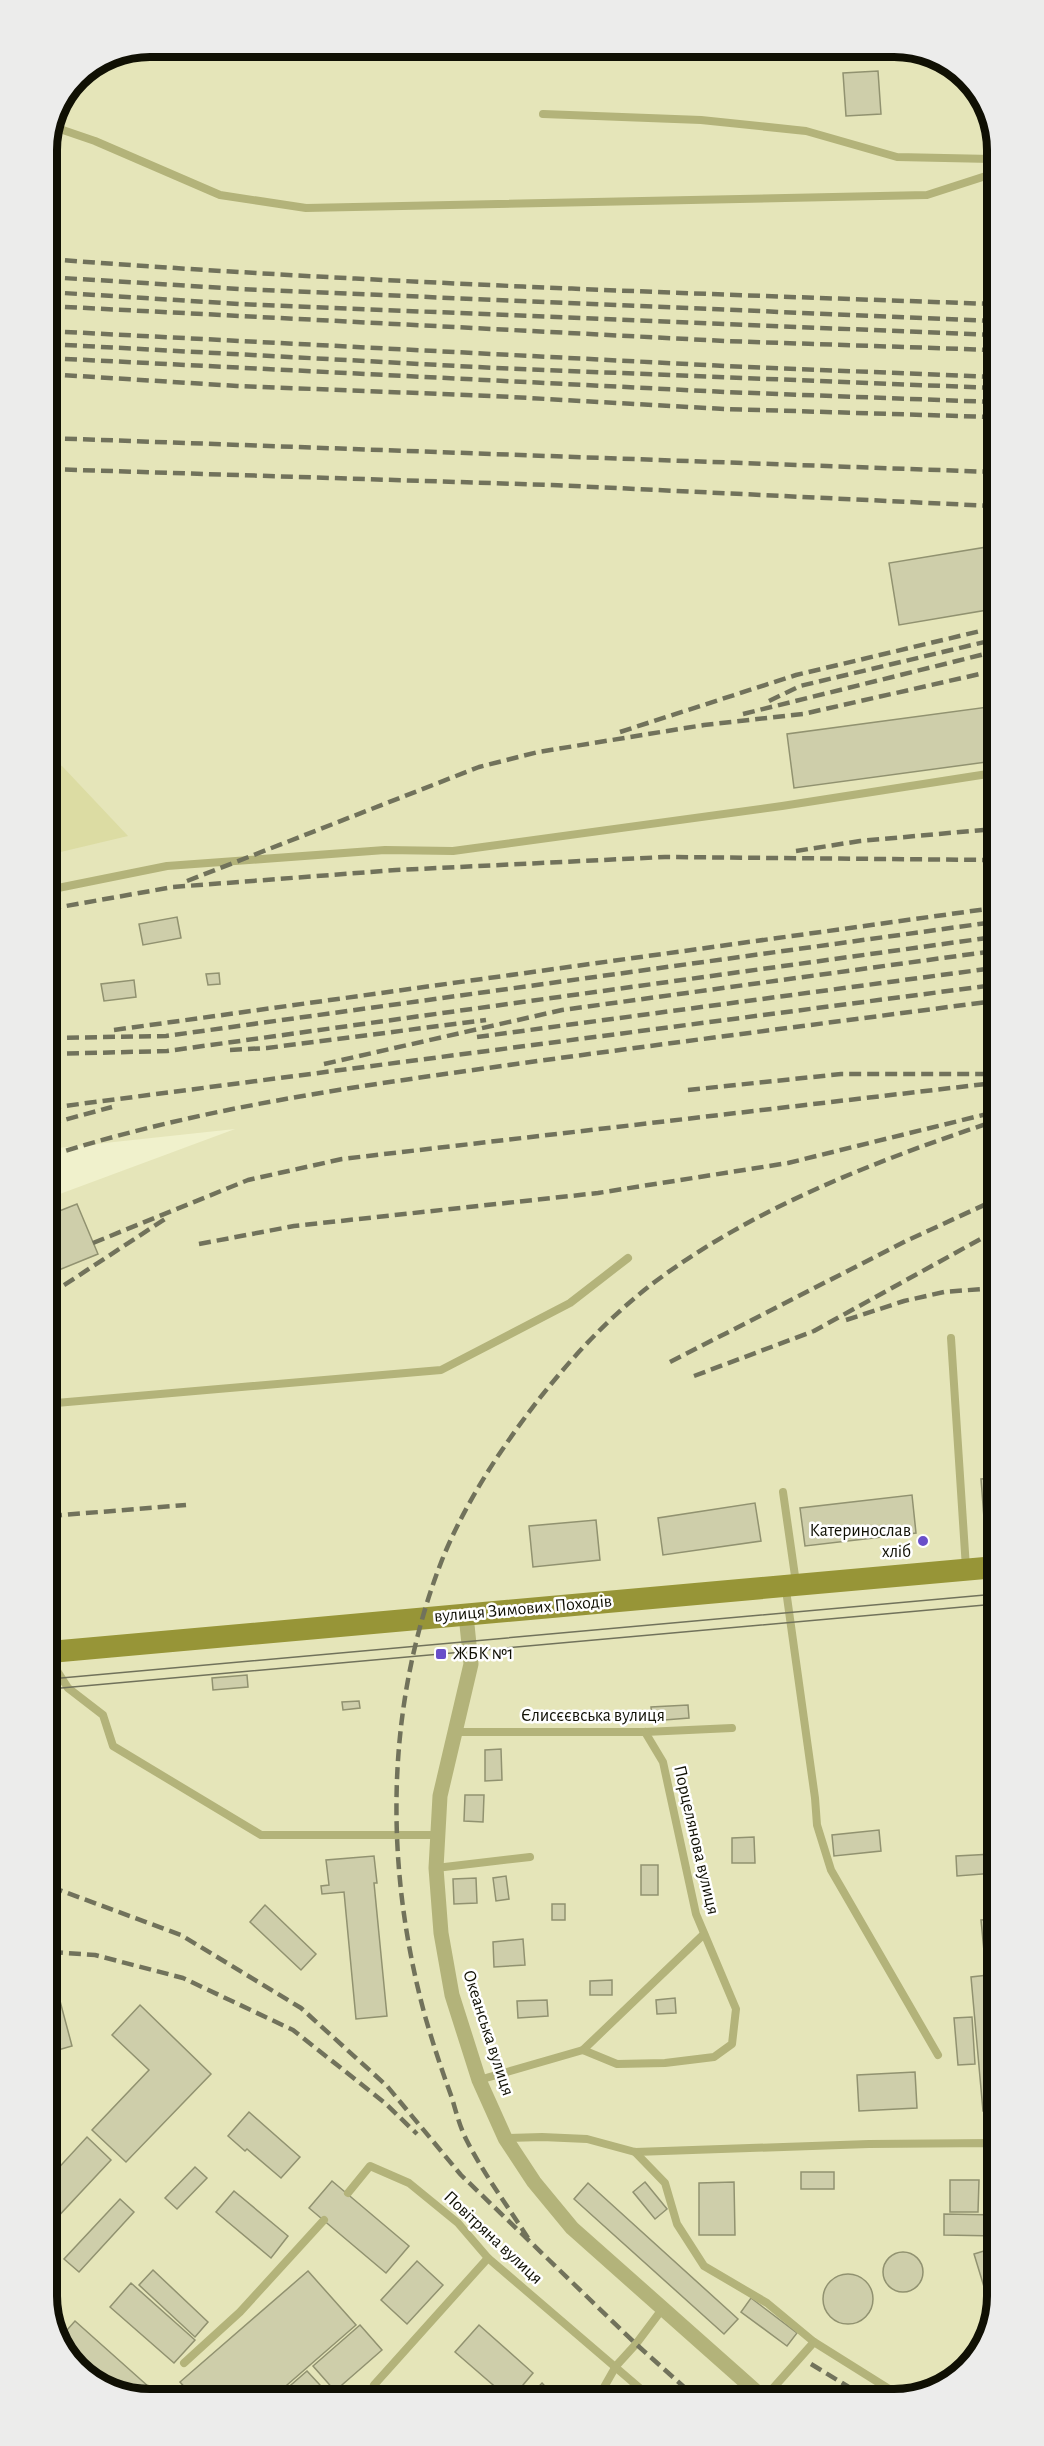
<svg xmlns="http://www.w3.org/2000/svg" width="1044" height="2446" font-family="'Alegreya Sans',sans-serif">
<rect width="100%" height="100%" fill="#f0f1cc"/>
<polygon fill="#e5e5b9" points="901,47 957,68 992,117 997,2296 976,2359 927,2394 143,2399 87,2378 52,2329 49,1198 235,1129 49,1149 47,144 77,77 111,54"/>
<polygon fill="#dcdca3" points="48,762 62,766 128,836 48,855"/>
<g fill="#ceceaa" stroke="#919270" stroke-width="1.5">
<polygon points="770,48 651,56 651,49"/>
<polygon points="878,71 881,114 846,116 843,73"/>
<polygon points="993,546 993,609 899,625 889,563"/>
<polygon points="988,707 994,761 794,788 787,734"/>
<polygon points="177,917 181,938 143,945 139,924"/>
<polygon points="219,973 220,984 208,985 206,974"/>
<polygon points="134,980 136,997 104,1001 101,984"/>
<polygon points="77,1204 98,1254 49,1274 49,1215"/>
<polygon points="995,1478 996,1517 984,1518 981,1479"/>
<polygon points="912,1495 916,1533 805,1546 800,1508"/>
<polygon points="755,1503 761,1541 663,1555 658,1518"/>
<polygon points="596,1520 600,1560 533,1567 529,1526"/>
<polygon points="247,1675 248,1687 213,1690 212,1678"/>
<polygon points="359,1701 360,1708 343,1710 342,1702"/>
<polygon points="688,1705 689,1718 652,1721 651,1707"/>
<polygon points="501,1749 502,1780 485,1781 485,1750"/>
<polygon points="465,1795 484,1795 483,1822 464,1821"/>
<polygon points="879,1830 881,1851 834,1856 832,1835"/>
<polygon points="996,1834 996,1882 995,1873 957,1876 956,1856 993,1854 991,1835"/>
<polygon points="754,1837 755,1863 732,1863 732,1838"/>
<polygon points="374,1856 377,1883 374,1883 387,2016 356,2019 344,1892 322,1894 321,1886 329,1885 326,1860"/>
<rect x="641" y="1865" width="17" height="30"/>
<polygon points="506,1876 509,1899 496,1901 493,1878"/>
<polygon points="476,1878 477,1903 454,1904 453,1879"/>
<rect x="552" y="1904" width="13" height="16"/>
<polygon points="265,1905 316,1954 301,1970 250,1922"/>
<polygon points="997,1919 997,1971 986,1972 981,1920"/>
<polygon points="523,1939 525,1965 494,1967 493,1942"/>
<polygon points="997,1974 997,2110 983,2111 971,1977"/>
<polygon points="612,1980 612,1995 590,1995 590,1981"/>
<polygon points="675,1998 676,2013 657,2014 656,2000"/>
<polygon points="547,2000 548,2016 518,2018 517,2001"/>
<polygon points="60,2001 72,2046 51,2052 51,2004"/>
<polygon points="140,2005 211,2074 126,2162 92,2130 149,2070 112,2035"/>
<polygon points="972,2017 975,2064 958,2065 954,2018"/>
<polygon points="915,2072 917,2108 859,2111 857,2075"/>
<polygon points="249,2112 300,2157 281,2178 247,2149 245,2151 228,2136"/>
<polygon points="87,2137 111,2160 52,2223 52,2175"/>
<polygon points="195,2167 207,2178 177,2209 165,2198"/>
<rect x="801" y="2172" width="33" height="17"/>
<polygon points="950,2180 979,2180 978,2212 950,2212"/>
<polygon points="332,2181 409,2246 386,2273 309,2208"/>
<polygon points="645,2182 667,2209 655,2219 633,2192"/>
<polygon points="734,2182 735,2235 699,2235 699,2183"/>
<polygon points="588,2183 738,2319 724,2334 574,2199"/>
<polygon points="234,2191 288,2236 271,2258 216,2212"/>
<polygon points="120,2199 134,2212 79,2272 64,2259"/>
<polygon points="944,2214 997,2215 997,2236 944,2235"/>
<polygon points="997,2247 997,2296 992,2313 974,2254"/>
<circle cx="903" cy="2272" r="20"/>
<polygon points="417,2261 443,2285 407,2324 381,2300"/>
<polygon points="153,2270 208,2322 195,2337 139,2285"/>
<polygon points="308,2271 356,2325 272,2398 195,2399 180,2382"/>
<circle cx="848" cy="2299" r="25"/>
<polygon points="131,2283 195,2340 174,2363 110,2307"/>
<polygon points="751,2298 797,2333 787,2346 741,2312"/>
<polygon points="75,2321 149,2387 140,2398 87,2378 59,2339"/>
<polygon points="360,2325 382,2350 335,2391 313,2366"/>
<polygon points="479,2325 533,2373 513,2397 507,2397 455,2352"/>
<polygon points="307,2371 332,2398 276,2398"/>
<polygon points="542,2383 555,2397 529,2397"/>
</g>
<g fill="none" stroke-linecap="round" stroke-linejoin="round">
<g stroke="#b3b37a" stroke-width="8">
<polyline points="543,114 701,120 806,131 897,157 992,159"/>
<polyline points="54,127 95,141 220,195 306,208 927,195 992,174"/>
<polyline points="48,890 167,866 385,850 453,851 782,806 994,773"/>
<polyline points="951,1338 966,1568"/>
<polyline points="50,1407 56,1403 441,1370 570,1303 628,1258"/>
<polyline points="783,1492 796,1583"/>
<polyline points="786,1590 815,1798 817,1825 831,1870 938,2055"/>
<polyline points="50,1660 68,1688 103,1715 113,1746 261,1835 438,1835"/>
<polyline points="454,1732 645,1732 732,1728"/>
<polyline points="436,1868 530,1857"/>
<polyline points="583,2050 704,1934"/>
<polyline points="479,2080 583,2050 617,2064 665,2063 714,2057 732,2044 736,2009 696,1914 663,1762 645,1732"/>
<polyline points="506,2138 542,2137 587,2139 635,2152 869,2144 992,2143 997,2160"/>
<polyline points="635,2152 665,2183 677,2224 704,2266 767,2303 814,2342 897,2394"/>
<polyline points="348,2193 370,2166 409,2183 458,2223 488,2258 649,2396"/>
<polyline points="184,2363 240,2312 324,2220"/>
<polyline points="374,2385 488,2258"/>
<polyline points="767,2395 814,2342"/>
<polyline points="599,2396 616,2366 636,2344 663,2308"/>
</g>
<polyline stroke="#b3b37a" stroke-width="15" points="466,1615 471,1664 440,1796 436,1868 441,1933 452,1995 479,2080 505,2138 534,2182 572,2228 760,2395"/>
<polyline stroke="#979537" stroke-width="22" points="50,1652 996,1567"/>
<g stroke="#71725b" stroke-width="1.5">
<polyline points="50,1679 996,1594"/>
<polyline points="50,1689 996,1604"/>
</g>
<g stroke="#71725b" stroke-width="4.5" stroke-dasharray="12 6" stroke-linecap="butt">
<path d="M47 259C362 283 677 293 993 304"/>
<polyline points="47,277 239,289 993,321"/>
<polyline points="47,292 239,304 993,335"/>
<polyline points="47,306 725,341 993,350"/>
<polyline points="47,331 725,366 993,377"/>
<polyline points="47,344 495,368 993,388"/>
<polyline points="47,358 725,392 993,402"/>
<polyline points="47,374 237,386 493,396 725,409 993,417"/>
<polyline points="47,438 993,472"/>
<polyline points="47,469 552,485 993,506"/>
<polyline points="769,701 800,686 993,640"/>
<polyline points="743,714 993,652"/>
<polyline points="620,732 796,675 993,628"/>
<polyline points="796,851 860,841 994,829"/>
<polyline points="187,881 479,767 538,752 704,725 803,714 993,671"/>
<polyline points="49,909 173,887 396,870 665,857 994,860"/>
<polyline points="114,1030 994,908"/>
<polyline points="477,1037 994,968"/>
<polyline points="49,1038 166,1036 994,922"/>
<polyline points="230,1050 267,1048 486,1020"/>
<polyline points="49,1054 167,1051 994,937"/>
<polyline points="324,1064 562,1010 994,951"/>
<polyline points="688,1090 841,1074 994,1074"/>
<polyline points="49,1108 994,985"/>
<polyline points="49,1124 112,1107"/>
<path d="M49 1156C201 1107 359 1086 516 1064 676 1042 835 1022 994 1001"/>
<polyline points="93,1243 248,1180 342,1159 994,1083"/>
<polyline points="199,1244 294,1226 598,1193 788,1163 995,1112"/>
<polyline points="49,1295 165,1219"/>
<polyline points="846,1320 904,1301 944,1292 995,1288"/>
<polyline points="670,1362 906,1241 995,1200"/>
<polyline points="694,1376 814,1331 995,1231"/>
<polyline points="50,1516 186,1505"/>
<polyline points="51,1887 181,1935 301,2008 387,2086 461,2175 636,2344 694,2396"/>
<polyline points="51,1952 95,1955 183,1978 293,2030 385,2103 417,2134"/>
<path d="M528 2238C507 2205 483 2173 466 2139 460 2127 456 2112 452 2098 442 2071 433 2044 425 2016 384 1866 385 1706 442 1560 465 1503 501 1448 539 1399 573 1356 611 1315 656 1281 757 1206 876 1161 995 1121"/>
<polyline points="811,2364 862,2395"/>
</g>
</g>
<g fill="#694fc9" stroke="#fff" stroke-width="2">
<circle cx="923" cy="1541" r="6"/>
<rect x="435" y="1648" width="12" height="12" rx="3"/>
</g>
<g text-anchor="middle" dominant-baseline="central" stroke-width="5" stroke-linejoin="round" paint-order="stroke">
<g font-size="18" fill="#101004" stroke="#fff" text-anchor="end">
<text x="911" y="1531">Катеринослав<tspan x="911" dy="21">хліб</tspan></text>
<text x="453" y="1654" text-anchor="start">ЖБК №1</text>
</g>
<g font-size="18" fill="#101004" stroke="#fff">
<text transform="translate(523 1609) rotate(-5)">вулиця Зимових Походів</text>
<text x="593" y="1716">Єлисєєвська вулиця</text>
<text transform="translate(696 1840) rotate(77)">Порцелянова вулиця</text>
<text transform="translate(488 2033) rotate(72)">Океанська вулиця</text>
<text transform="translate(493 2238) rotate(43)">Повітряна вулиця</text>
</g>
</g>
<path d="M0 0H1044V2446H0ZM150 57H894A93 93 0 0 1 987 150V2296A93 93 0 0 1 894 2389H150A93 93 0 0 1 57 2296V150A93 93 0 0 1 150 57Z" fill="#ececeb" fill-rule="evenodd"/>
<path fill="none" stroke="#101004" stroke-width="8" d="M150 57H894A93 93 0 0 1 987 150V2296A93 93 0 0 1 894 2389H150A93 93 0 0 1 57 2296V150A93 93 0 0 1 150 57Z"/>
</svg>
